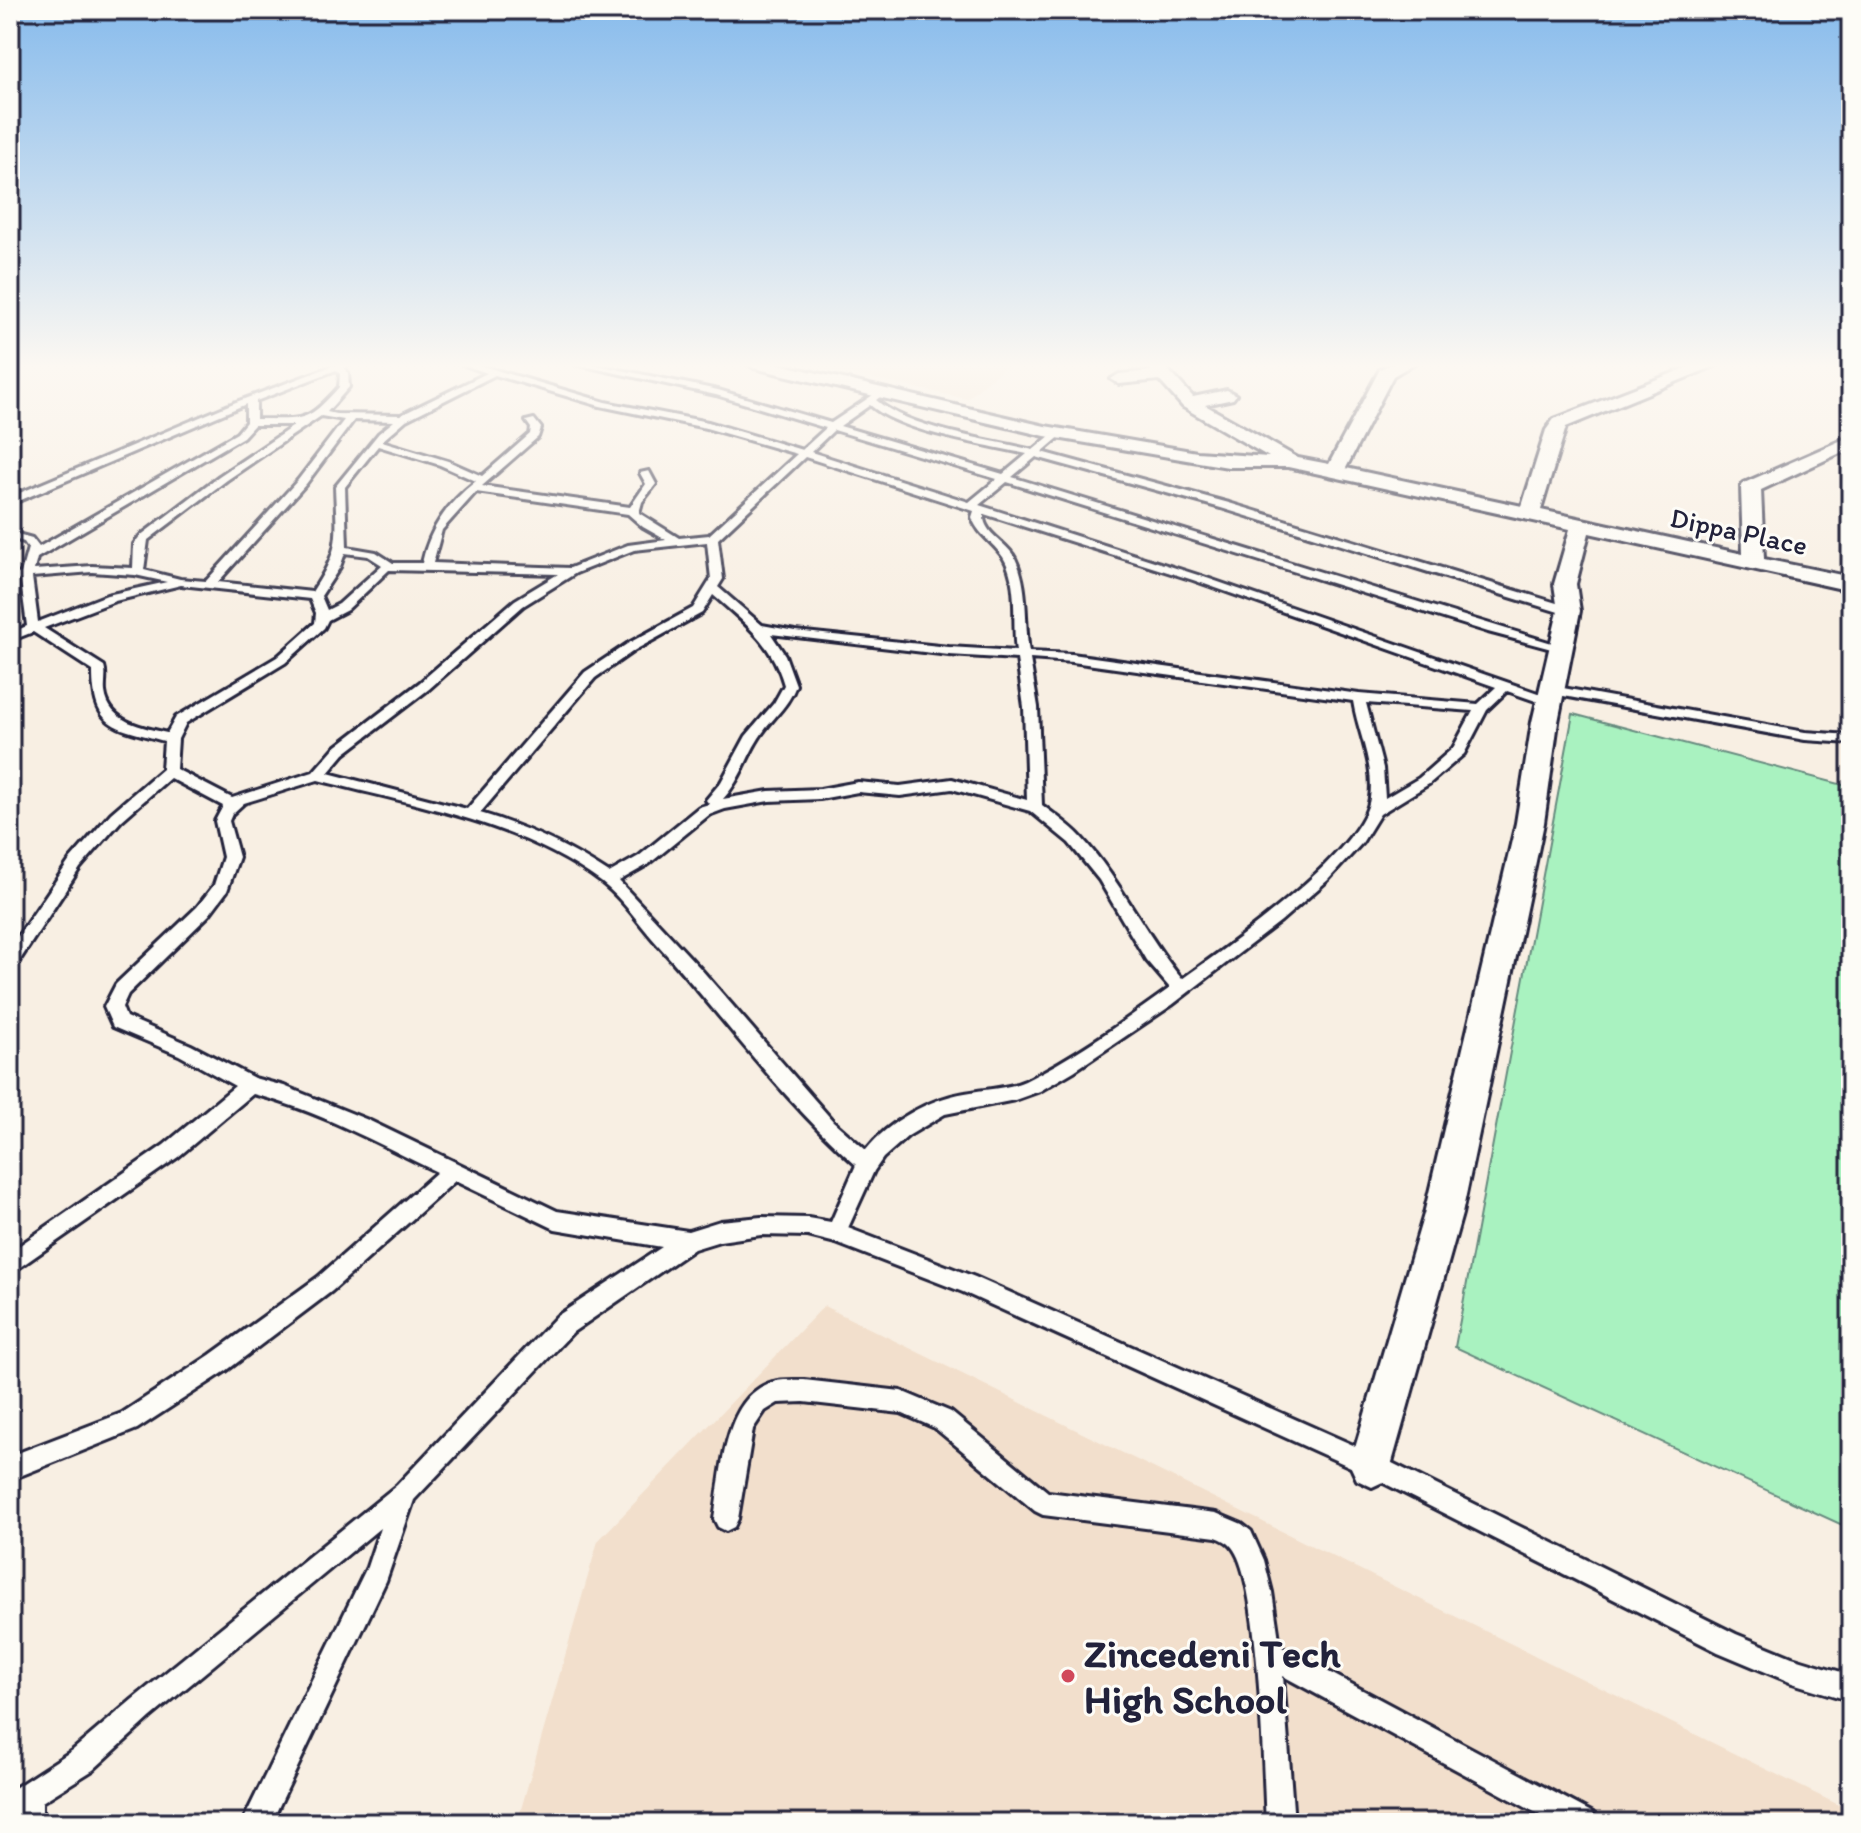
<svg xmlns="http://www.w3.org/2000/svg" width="1861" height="1833" font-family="Itim,sans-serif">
<rect width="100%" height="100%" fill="#f8efe3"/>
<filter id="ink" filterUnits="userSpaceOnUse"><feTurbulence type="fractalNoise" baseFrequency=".0125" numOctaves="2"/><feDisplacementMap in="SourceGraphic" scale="16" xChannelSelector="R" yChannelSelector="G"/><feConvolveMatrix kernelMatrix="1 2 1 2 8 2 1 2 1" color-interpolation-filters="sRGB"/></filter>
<g filter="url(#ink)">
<g fill="#f2dfcc">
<polygon points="800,363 1009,363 967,399"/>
<polygon points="824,1306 1851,1811 1851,1823 517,1823 598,1541"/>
</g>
<polygon fill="#a9f2c0" stroke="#668a7e" stroke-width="2" points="1573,714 1851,787 1851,1529 1455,1347"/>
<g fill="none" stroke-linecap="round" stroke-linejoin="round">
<g stroke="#22223b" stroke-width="6">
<g id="lane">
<path d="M340 363H352L344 368 348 373 349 387 327 412 336 414 401 415 487 373 459 363H472L605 402 708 422 802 450 826 428 716 395 571 363H587L718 390 831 423 879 391 884 394 876 400C909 429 989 439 1033 450L1057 430H1063V434L1042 452 1229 503 1573 608V614H1565L1221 508 1036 457 1012 477 1565 647 1559 651 1488 632 1007 482 979 505 1201 576 1555 699 1557 702 1550 706 1507 691 1487 710 1464 754 1429 784 1380 814 1362 843 1328 880 1281 921 1172 1005 1074 1071 1040 1091 1015 1100 945 1114 908 1136 883 1158 874 1171 848 1228 975 1277 1380 1457 1736 1634 1792 1657 1851 1675V1701L1792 1683 1718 1652 1364 1473 963 1292 836 1243 808 1236 761 1235 720 1241 694 1249 573 1332 414 1500 386 1581 271 1823H242L367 1567 380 1528 151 1717 93 1770 42 1802V1823L10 1821V1791L73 1750 133 1699 397 1485 557 1316 662 1247 555 1229 455 1181 332 1291 226 1371 137 1429 10 1480V1456L122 1413 210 1355 318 1277 437 1172C377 1143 317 1110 253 1094L178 1157 10 1274V1252L164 1145 235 1086 179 1055 113 1027 104 1007 116 984 197 907 214 885 223 857 215 821 223 806 170 778 121 821 80 868 16 966 10 967V948L70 860 111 813 162 769 164 741C115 727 93 729 93 671L33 632 10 641V633L27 626 21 580 10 582V576L21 573 28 548 24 542 10 538V532L32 538 39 547 237 433 246 422V404L14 503 10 504V497L236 402ZM336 370 340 374 339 387C306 424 304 419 256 419V401ZM495 375 600 406 706 428 797 454 709 535 679 538 639 513 642 502 656 484 649 471 640 473 646 484 630 507 482 486 538 437 541 428 534 419 526 421 531 428 530 434 482 476 448 461 382 441 406 420ZM870 405C902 433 984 444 1027 454L1003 474 840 426ZM321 416 344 420 298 480 206 581 180 579 144 570 148 540 227 480ZM354 420 394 421 379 433 335 487C337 539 341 548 312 592L218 582 306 484ZM254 425H295L219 476 140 536 134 544 133 568 92 566 34 570 37 558 243 437ZM834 430 997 479 969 502 811 452ZM378 446 440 465 476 481C448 503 430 527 422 563H393L376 552 347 547 345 487ZM805 457 974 511 972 517C977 534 993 542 1003 557 1019 583 1012 622 1016 651L949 647 795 631 762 625 718 587 723 579 718 539ZM476 492 628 514 643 527 666 540 628 545 570 568 433 563 442 530ZM984 514 1193 580 1496 687 1478 704 1359 694 1072 654 1029 652C1024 621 1029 587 1015 558 1007 542 982 533 984 514ZM707 542 711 579 693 608 627 644 585 672 467 809 328 773 344 754 429 689 523 606 576 573 634 550ZM345 553 368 556 382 565 339 604 327 610 321 596 340 567ZM389 570 558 574 515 600 419 683 334 748 313 772 232 798 176 769 178 739 186 723 285 663 324 628 328 620 347 610ZM92 572 135 575 167 582 107 595 38 622 32 577ZM181 585 310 599 316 613 315 623 277 657 176 717 167 733C143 727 109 723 105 692 104 683 107 675 104 666L44 628 115 601ZM713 595C744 622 773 644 784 685L774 703 746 736 721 782 706 800 709 804 699 807 639 856 609 873C568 846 527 827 480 813L595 678 635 650 702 613ZM771 634 949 655 1017 659 1024 707 1027 800 952 779 900 786 858 782 820 789 769 791 723 799C740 781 746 758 759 738 771 719 789 706 796 685L785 655ZM1030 659 1072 662 1353 701C1358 733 1375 765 1370 798 1363 852 1227 947 1182 979 1145 935 1121 880 1081 837 1070 825 1055 815 1042 805L1038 707ZM1366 703 1473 711 1453 748 1419 778 1385 798 1383 768ZM318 780C414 805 520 822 601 882 622 898 640 925 658 945 724 1018 782 1100 856 1165L831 1222 808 1218 761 1217 720 1221 688 1231 557 1211 368 1120 284 1086 254 1078 191 1045 126 1017 122 1007 128 994 209 915 227 891 239 857 229 821 232 814 244 803ZM952 789 1030 811 1069 843 1099 880 1146 960 1170 988C1124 1021 1076 1056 1025 1081 1007 1089 985 1089 965 1093 929 1099 889 1121 866 1150L833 1121 700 968 619 881 649 864 709 815 725 809 769 801 820 799 858 792 900 796Z"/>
<polygon points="1552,686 1805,732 1851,735 1851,743 1805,740 1547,693 1547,687"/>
<path d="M804 1380 901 1391 951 1412 1048 1492 1216 1513 1242 1524 1251 1531 1264 1560 1272 1592 1280 1646 1593 1813 1597 1823H1555L1283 1676 1294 1823H1266C1263 1771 1260 1580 1232 1547 1228 1542 1222 1539 1216 1537L1043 1515 1035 1511 935 1428 901 1413 804 1402 778 1403 765 1411 753 1429 738 1519 734 1527 726 1531 718 1527 714 1519C722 1476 722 1397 773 1382 782 1379 794 1380 804 1380Z"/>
</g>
</g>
<g stroke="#22223b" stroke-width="6">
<polygon id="street" points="746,363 775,363 1045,426 1197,452 1269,457 1183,407 1159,380 1119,384 1111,379 1119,374 1151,371 1145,363 1162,363 1193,397 1227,390 1236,395 1233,399 1205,405 1298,458 1329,464 1380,369 1394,363 1415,363 1393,376 1346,468 1522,506 1546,430 1554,419 1699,363 1722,363 1566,427 1541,510 1743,554 1741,487 1744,483 1851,436 1851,448 1761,490 1764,559 1851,577 1851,591 1589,533 1576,584 1580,611 1558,722 1544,823 1462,1214 1387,1480 1372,1487 1357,1480 1350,1465 1424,1214 1516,823 1532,722 1558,611 1554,584 1570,529 1288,467 1228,467 1045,436 754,368"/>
</g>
<use href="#lane" fill="#fdfcf7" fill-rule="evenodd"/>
<use href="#street" fill="#fdfcf7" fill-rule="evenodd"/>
</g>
</g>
<linearGradient id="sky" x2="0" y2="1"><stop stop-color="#87bbec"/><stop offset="0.59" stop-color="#fcf8f2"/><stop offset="1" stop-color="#fcf8f2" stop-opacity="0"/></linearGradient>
<rect width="1861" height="620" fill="url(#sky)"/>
<circle fill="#d1495b" stroke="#fdfcf7" stroke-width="3" cx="1068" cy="1676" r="8"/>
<g text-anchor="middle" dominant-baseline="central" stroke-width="6" stroke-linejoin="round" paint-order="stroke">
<g font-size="28" fill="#22223b" stroke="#fdfcf7">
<text transform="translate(1739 531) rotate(12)">Dippa Place</text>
</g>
<g font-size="40" font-weight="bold" fill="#22223b" stroke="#fdfcf7" text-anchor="start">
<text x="1084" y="1653">Zincedeni Tech<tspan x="1084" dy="46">High School</tspan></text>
</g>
</g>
<rect width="1861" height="1833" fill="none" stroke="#fdfcf7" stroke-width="40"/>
<rect x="20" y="20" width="1821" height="1793" fill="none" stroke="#22223b" stroke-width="3" filter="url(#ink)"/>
</svg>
